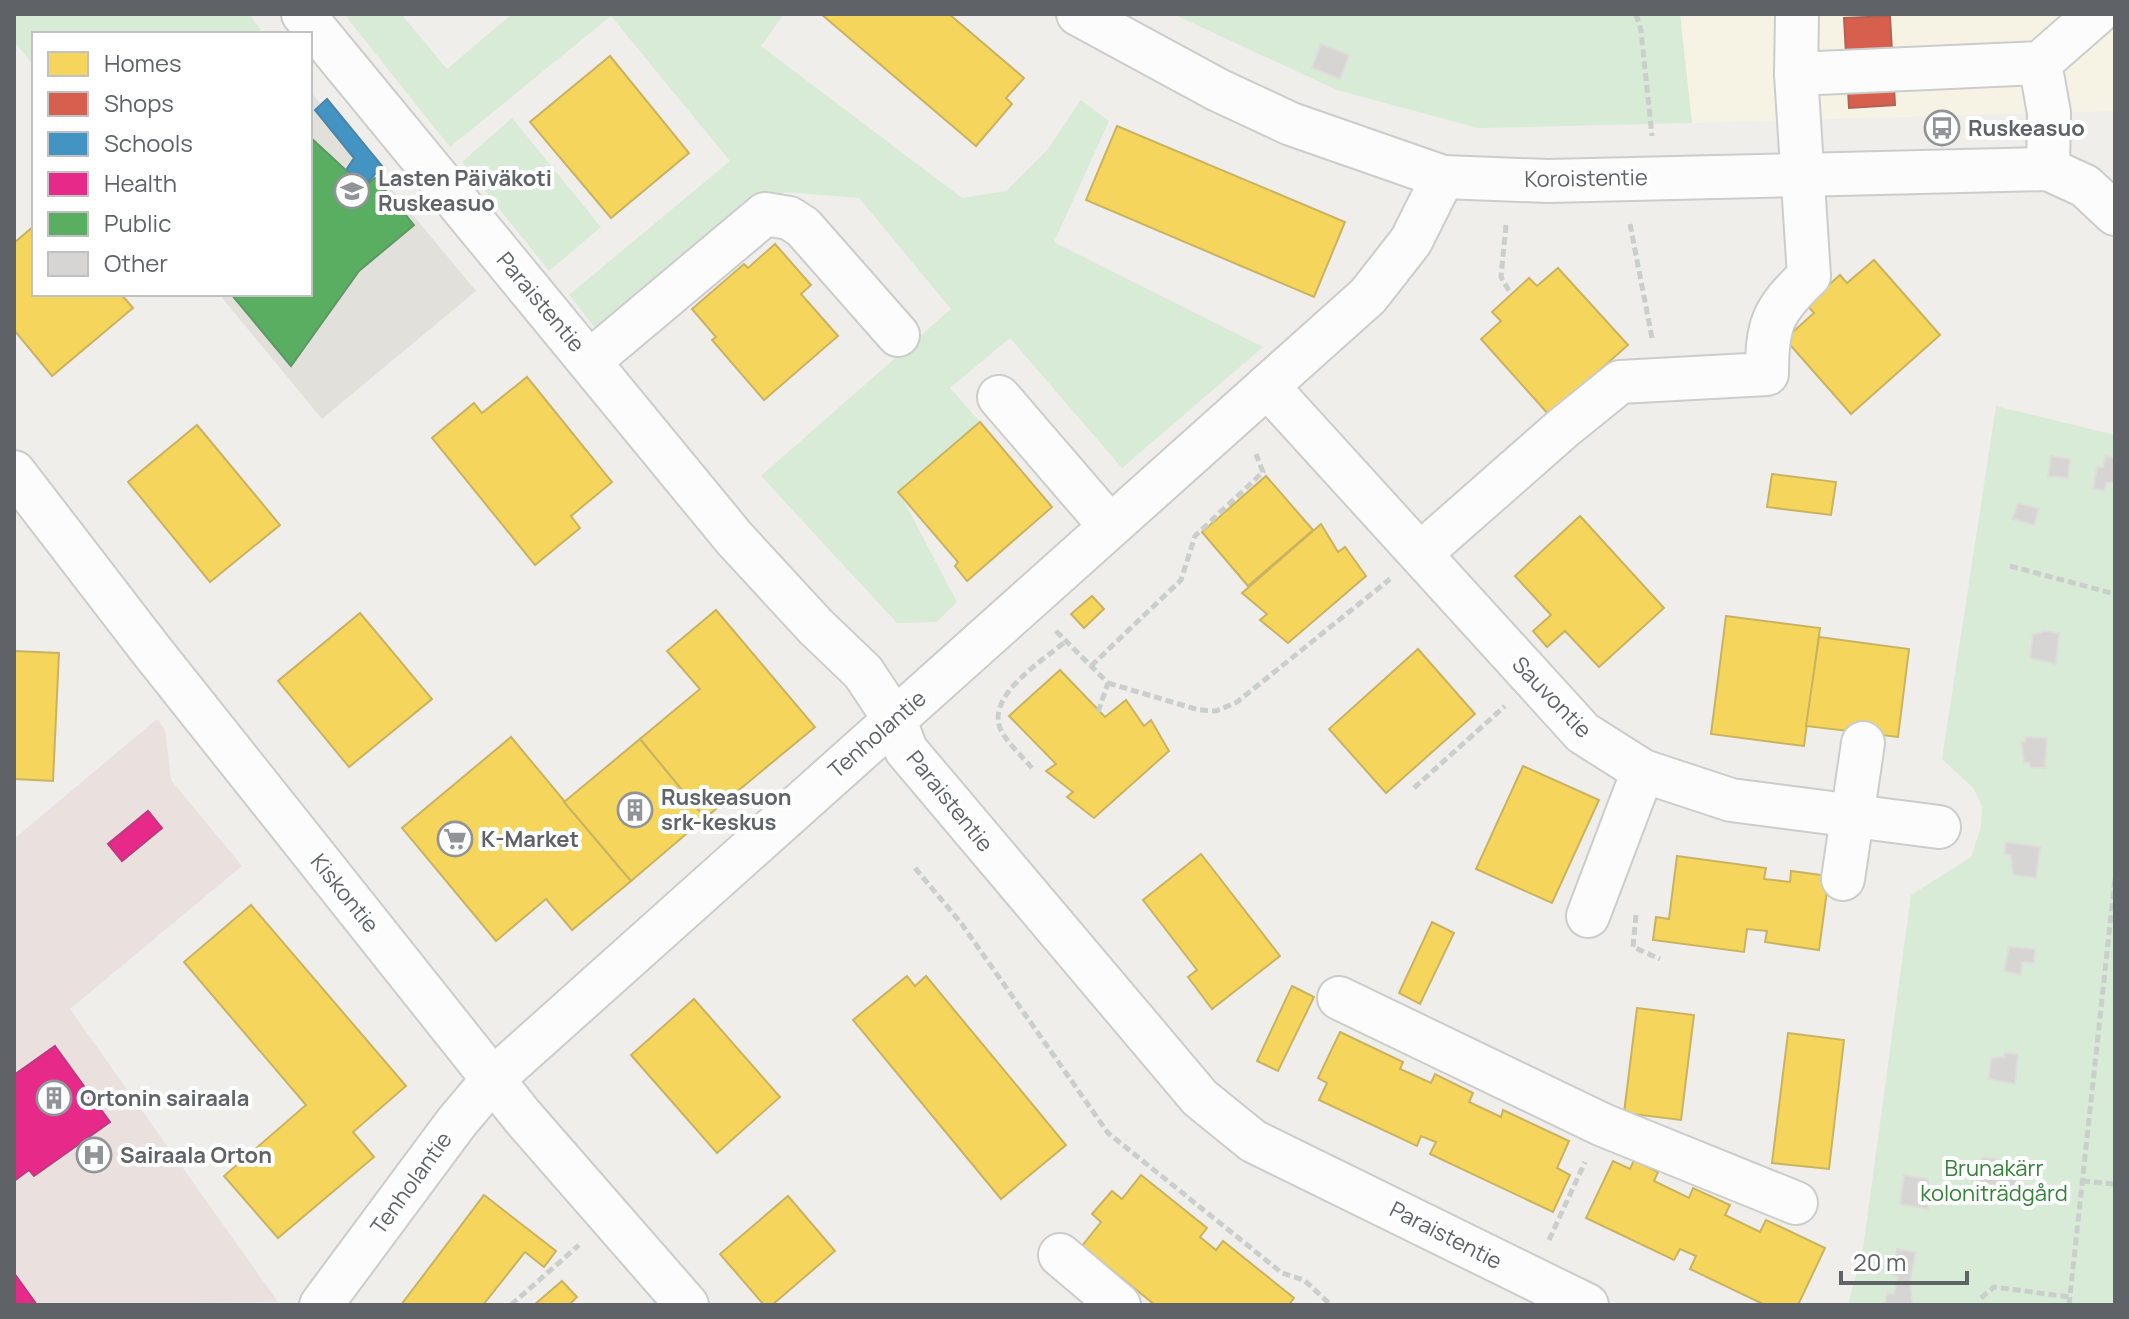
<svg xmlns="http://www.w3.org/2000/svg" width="2129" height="1319" font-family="Manrope,sans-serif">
<rect width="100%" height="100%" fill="#efeeea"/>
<polygon fill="#f7f3e4" points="1680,14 2115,14 2115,111 1692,123"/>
<polygon fill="#e2e0da" points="310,91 476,291 322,419 219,294 310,294"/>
<polygon fill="#eae0de" points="157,719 165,730 171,780 242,866 70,1009 278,1302 14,1305 14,839"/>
<g fill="#d8ebd6">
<polygon points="14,14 249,14 264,34 34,34 34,66 14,41"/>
<polygon points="344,14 401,14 447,69 512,14 784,14 761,46 962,198 1006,191 1048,149 1081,100 1109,121 1054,242 1263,347 1122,468 1010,338 950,388 980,422 899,492 957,602 937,622 897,623 761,476 951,309 859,198 785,192 761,202 598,332 569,295 730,161 611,16 450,147"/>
<polygon points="1173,14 1680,14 1692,123 1478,128 1337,90"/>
<polygon points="512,118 601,227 549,271 462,162"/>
<polygon points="1996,406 2115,435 2115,1305 1848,1305 1863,1249 1911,895 1971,857 1981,827 1982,807 1974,789 1942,759"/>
</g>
<g fill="#f6d55c" stroke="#c9b360" stroke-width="2">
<polygon points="821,14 949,14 1024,78 1006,98 1012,104 976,146"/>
<polygon points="610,56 689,153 611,218 530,122"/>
<polygon points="1117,126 1345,222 1314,297 1086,200"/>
<polygon points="34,226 34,294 121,294 133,308 52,376 14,330 14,243"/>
<polygon points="775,244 811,285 801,294 838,336 764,400 712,340 716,337 692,309 744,264 748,268"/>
<polygon points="1874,260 1940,335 1851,414 1785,339 1814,313 1807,305 1823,290 1840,275 1847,283"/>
<polygon points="1558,268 1628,345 1549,415 1481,339 1501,321 1492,312 1529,278 1537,286"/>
<polygon points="527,377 612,482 571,516 580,528 535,565 432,438 474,403 482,413"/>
<polygon points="980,422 1052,507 967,581 955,566 958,562 898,492"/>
<polygon points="197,425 280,525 210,582 128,482"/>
<polygon points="1772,474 1836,482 1831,515 1767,507"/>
<polygon points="1266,476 1313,530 1248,586 1202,532"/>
<polygon points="1580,516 1664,608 1599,667 1565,631 1547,647 1533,631 1551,615 1515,576"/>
<polygon points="1321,524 1338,552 1345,547 1366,576 1288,643 1260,620 1267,614 1242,593"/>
<polygon points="1092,596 1104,609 1084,628 1071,614"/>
<polygon points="716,610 815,727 705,818 640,739 700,689 667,651"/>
<polygon points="360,613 432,699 349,767 278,681"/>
<polygon points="1726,616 1820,628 1804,746 1711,734"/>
<polygon points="1819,637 1909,649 1898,737 1806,726"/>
<polygon points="1418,649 1475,714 1386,793 1329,729"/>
<polygon points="14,651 59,653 53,781 14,779"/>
<polygon points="1060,670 1105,717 1126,700 1144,726 1151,720 1169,751 1094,818 1067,797 1073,792 1046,771 1056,764 1009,716"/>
<polygon points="511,737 631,881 572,930 546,899 496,941 402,828"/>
<polygon points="640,739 705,818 631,881 564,802"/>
<polygon points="1523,766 1599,800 1552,903 1476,869"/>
<polygon points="1201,854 1280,956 1212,1009 1188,977 1197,970 1143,900"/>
<polygon points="1677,856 1766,868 1764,879 1790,882 1791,871 1829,876 1819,950 1765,942 1767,931 1747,929 1744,952 1653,940 1656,917 1669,919"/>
<polygon points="251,905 406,1086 353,1132 374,1157 278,1238 224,1176 306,1105 184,962"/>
<polygon points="1432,922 1454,933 1420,1004 1399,993"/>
<polygon points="907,976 915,986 926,976 1066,1145 1001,1199 853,1020"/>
<polygon points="1292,986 1314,997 1278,1071 1257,1061"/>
<polygon points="694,999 780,1097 717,1153 631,1055"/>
<polygon points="1637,1008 1694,1015 1681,1120 1624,1113"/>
<polygon points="1340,1032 1403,1062 1400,1069 1431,1083 1435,1074 1473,1093 1469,1102 1501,1117 1503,1110 1569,1141 1557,1168 1570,1175 1553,1212 1430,1154 1436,1142 1421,1136 1417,1146 1319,1100 1327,1083 1318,1078"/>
<polygon points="1788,1033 1844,1040 1829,1169 1772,1163"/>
<polygon points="1634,1160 1658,1172 1654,1181 1689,1198 1693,1188 1730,1205 1725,1215 1760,1232 1766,1220 1825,1248 1798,1305 1765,1305 1690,1269 1696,1256 1680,1249 1674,1260 1586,1218 1613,1161 1630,1169"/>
<polygon points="1141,1175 1207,1228 1200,1237 1216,1250 1223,1241 1294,1298 1289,1305 1155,1305 1082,1246 1101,1222 1092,1214 1112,1191 1122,1199"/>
<polygon points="484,1195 556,1251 544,1267 525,1252 483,1305 401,1305"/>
<polygon points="788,1196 835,1251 772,1305 764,1305 720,1254"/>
<polygon points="562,1281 577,1297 569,1305 534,1305"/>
</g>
<polygon fill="#d6604d" stroke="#b26155" stroke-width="2" points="1890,16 1895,105 1849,108 1844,18"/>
<polygon fill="#4393c3" stroke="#4b85a8" stroke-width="2" points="327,99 382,166 364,187 346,170 354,158 315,110"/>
<g fill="#e7298a" stroke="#be3a80" stroke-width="2">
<polygon points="148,811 162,828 122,861 108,844"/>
<polygon points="55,1046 110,1122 34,1176 29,1170 14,1181 14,1075"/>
<polygon points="14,1273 37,1305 14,1305"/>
</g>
<polygon fill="#5aae61" stroke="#5c9863" stroke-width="2" points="310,137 364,187 375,178 414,225 359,271 291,366 231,294 310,294"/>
<g fill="#d6d5d3" stroke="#deddd9" stroke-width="2">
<polygon points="1321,44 1349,55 1340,79 1312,68"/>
<polygon points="2051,456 2070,459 2068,478 2048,476"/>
<polygon points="2106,456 2115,458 2115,483 2106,482 2105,491 2093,489 2097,467 2103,467"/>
<polygon points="2018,503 2039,509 2034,525 2013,519"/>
<polygon points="2044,631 2059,633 2056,664 2030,658 2033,635"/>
<polygon points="2026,737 2047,738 2045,768 2030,767 2030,763 2024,762 2021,742 2025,742"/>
<polygon points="2006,842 2040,847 2036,878 2013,875 2011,855 2004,854"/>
<polygon points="2009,947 2035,949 2034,963 2022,962 2021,975 2004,971"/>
<polygon points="2005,1053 2018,1054 2015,1084 1989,1079 1991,1058 2004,1057"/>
<polygon points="1982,1157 1998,1159 1996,1172 2018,1175 2016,1188 1978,1183"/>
<polygon points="1904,1175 1928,1179 1928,1209 1900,1204"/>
<polygon points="1897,1249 1916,1252 1910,1280 1912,1305 1885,1305 1887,1293 1894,1294 1898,1277 1892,1275"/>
</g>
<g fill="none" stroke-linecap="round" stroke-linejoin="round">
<g stroke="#cbcccc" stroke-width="46">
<g id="minor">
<polyline points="303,14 734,538 816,627 863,672 895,720 906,750 1200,1098 1253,1141 1587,1305"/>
<polyline points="1078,14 1218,90 1291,124 1443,177 1548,181 2048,169 2085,186 2115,214"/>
<polyline points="2040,63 2049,113 2048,169"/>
<polyline points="1796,74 2040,63 2096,14"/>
<polyline points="590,361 765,214 789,218 803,227 898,335"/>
<polyline points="1267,386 1583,733 1643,771 1731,800 1939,827"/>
<polyline points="999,397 1110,526"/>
<polyline points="14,472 151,650 522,1116 687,1305"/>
<path d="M1421 553 1562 429 1620 382 1767 374C1767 324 1772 311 1809 276L1796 74 1797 14"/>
<polyline points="1843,879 1863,743"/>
<polyline points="1588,916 1643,771"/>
<polyline points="1339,998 1603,1125 1796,1203"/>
<polyline points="1060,1255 1119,1305"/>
<polyline points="321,1305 456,1123 493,1079 1368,296 1411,241 1443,177"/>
</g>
</g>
<g stroke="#cacfcc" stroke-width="5" stroke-dasharray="8 4" stroke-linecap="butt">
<polyline points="1636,14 1641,31 1652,136"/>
<polyline points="1630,224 1652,338"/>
<polyline points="1506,225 1501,277 1511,294"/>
<polyline points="2010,566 2115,594"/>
<polyline points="1056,631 1108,683 1098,712"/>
<polyline points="1091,666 1181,580 1195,536 1263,472 1256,454"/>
<polyline points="1108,683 1199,710 1216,711 1237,702 1390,579"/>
<path d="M1032 768C1022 756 1006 742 1000 728 987 694 1044 660 1066 641"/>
<polyline points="1414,788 1505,706"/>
<polyline points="915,868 961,923 1108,1133 1282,1273 1304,1280 1331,1305"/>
<polyline points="1636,915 1633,947 1660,959"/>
<polyline points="2082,1181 2115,1184"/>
<polyline points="1549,1240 1585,1162"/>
<polyline points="1981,1298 1994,1287 2070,1297"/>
<polyline points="511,1305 579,1245"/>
<polyline points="2069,1305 2115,878"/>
</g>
<use href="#minor" stroke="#fdfcfc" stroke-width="42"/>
</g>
<defs>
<g id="bus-ring" transform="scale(1.8)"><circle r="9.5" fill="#fff" stroke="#919496" stroke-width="1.5"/><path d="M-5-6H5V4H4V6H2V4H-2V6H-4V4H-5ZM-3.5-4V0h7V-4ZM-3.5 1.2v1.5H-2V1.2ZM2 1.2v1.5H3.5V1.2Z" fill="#919496"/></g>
<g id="school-ring" transform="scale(1.8)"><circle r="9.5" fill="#fff" stroke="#919496" stroke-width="1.5"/><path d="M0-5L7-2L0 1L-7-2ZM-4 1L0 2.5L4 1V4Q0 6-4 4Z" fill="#919496"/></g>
<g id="building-ring" transform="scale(1.8)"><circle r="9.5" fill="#fff" stroke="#919496" stroke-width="1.5"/><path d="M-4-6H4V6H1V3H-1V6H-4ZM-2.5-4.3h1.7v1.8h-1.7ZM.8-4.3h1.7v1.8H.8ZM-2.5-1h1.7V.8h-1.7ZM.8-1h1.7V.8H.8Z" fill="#919496"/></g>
<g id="supermarket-ring" transform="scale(1.8)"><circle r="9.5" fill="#fff" stroke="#919496" stroke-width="1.5"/><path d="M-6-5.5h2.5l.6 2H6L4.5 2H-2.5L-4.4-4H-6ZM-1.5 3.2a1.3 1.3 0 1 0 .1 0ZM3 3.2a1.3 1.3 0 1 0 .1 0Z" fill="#919496"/></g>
<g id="hospital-ring" transform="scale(1.8)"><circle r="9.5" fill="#fff" stroke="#919496" stroke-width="1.5"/><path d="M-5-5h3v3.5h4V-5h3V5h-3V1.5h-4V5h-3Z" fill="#919496"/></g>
</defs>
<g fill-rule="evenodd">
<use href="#bus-ring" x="1942" y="128"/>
<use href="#school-ring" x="352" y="191"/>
<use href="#building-ring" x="635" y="810"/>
<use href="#supermarket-ring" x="455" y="839"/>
<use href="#building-ring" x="54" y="1098"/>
<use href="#hospital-ring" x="94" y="1155"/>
</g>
<g text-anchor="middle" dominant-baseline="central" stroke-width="8" stroke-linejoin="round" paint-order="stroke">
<g font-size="22" font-weight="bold" fill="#5f6368" stroke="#fff" text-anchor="start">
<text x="1968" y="128">Ruskeasuo</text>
<text x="378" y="178">Lasten Päiväkoti<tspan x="378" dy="25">Ruskeasuo</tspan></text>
<text x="661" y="797">Ruskeasuon<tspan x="661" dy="25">srk-keskus</tspan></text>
<text x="481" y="839">K-Market</text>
<text x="80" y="1098">Ortonin sairaala</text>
<text x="120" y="1155">Sairaala Orton</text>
</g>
<g font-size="22" fill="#5f6368" stroke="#fff">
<text transform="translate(1586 178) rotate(-1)">Koroistentie</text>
<text transform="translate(541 302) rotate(50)">Paraistentie</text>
<text transform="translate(1552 697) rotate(46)">Sauvontie</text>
<text transform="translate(877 734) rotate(-41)">Tenholantie</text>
<text transform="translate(950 801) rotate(51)">Paraistentie</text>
<text transform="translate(345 893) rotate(51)">Kiskontie</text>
<text transform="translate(411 1183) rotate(-54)">Tenholantie</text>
<text transform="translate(1446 1235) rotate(27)">Paraistentie</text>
</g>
<g font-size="22" fill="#348238" stroke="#fff">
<text x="1994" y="1168">Brunakärr<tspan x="1994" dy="25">koloniträdgård</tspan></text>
</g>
</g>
<rect width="2129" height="1319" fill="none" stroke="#5f6368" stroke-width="32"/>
<rect x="32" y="32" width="280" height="264" fill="#ffffff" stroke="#bfc1c3" stroke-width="2"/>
<rect x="48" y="52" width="40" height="24" fill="#f6d55c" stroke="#bfc1c3" stroke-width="2"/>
<text x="104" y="72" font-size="24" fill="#5f6368">Homes</text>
<rect x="48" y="92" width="40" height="24" fill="#d6604d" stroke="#bfc1c3" stroke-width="2"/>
<text x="104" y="112" font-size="24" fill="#5f6368">Shops</text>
<rect x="48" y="132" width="40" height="24" fill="#4393c3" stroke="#bfc1c3" stroke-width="2"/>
<text x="104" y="152" font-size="24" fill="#5f6368">Schools</text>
<rect x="48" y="172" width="40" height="24" fill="#e7298a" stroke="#bfc1c3" stroke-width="2"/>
<text x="104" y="192" font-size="24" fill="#5f6368">Health</text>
<rect x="48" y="212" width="40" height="24" fill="#5aae61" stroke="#bfc1c3" stroke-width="2"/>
<text x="104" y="232" font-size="24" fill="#5f6368">Public</text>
<rect x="48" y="252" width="40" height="24" fill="#d6d5d3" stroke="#bfc1c3" stroke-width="2"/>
<text x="104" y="272" font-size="24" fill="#5f6368">Other</text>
<path d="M1841 1271v12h126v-12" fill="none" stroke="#5f6368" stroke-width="4"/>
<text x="1853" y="1271" font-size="24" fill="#5f6368" stroke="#ffffff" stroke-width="6" paint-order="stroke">20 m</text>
</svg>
